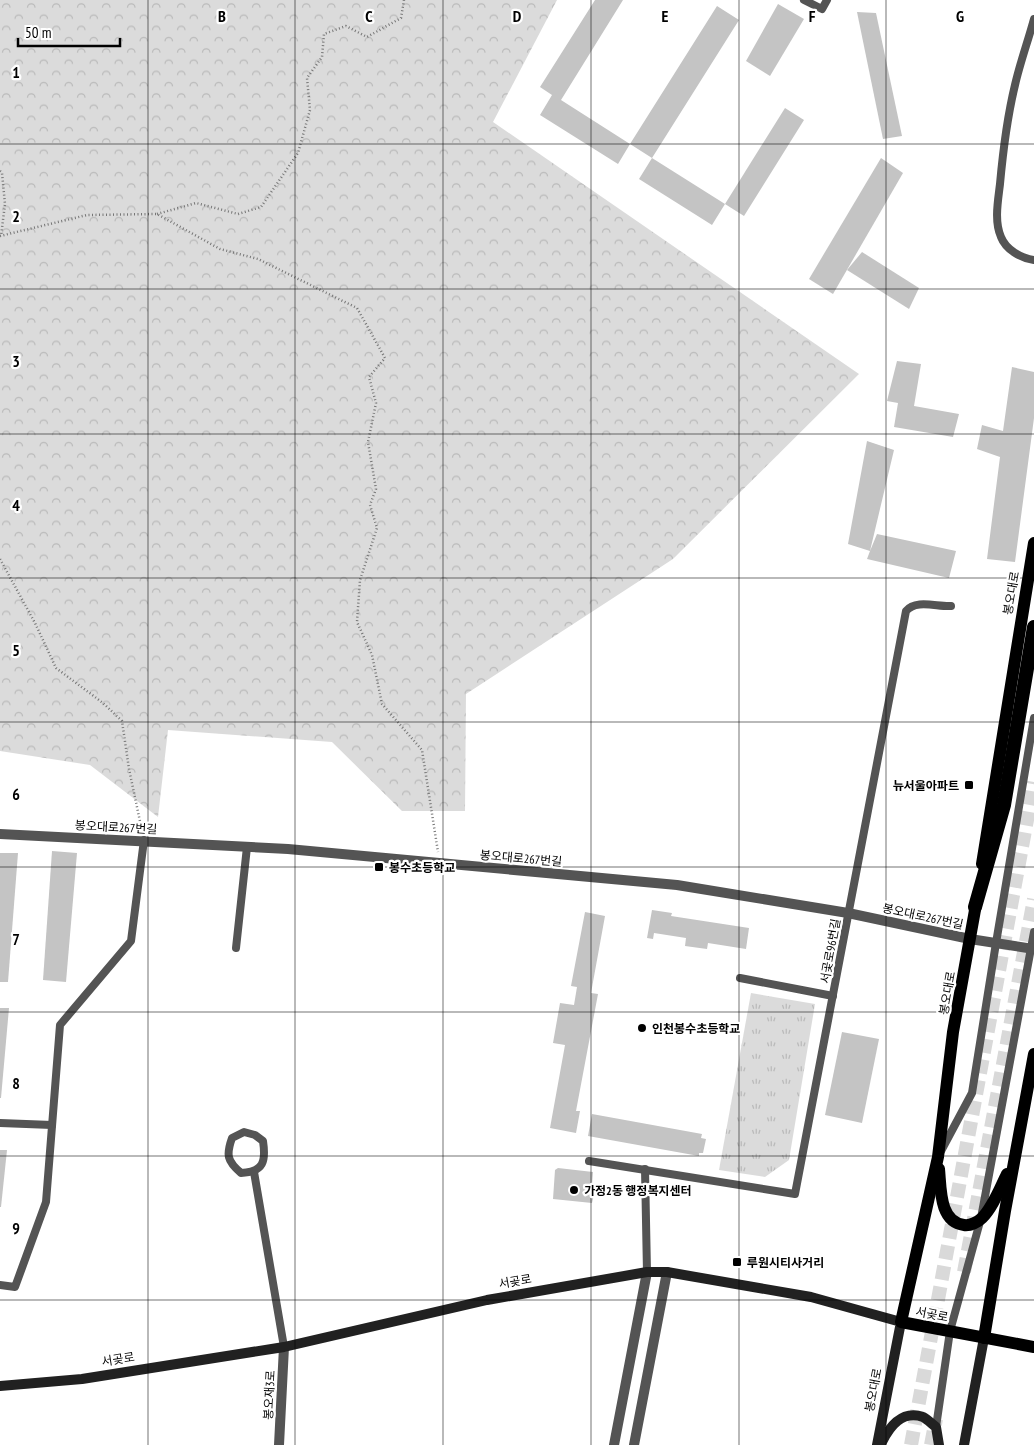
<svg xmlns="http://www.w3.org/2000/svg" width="1034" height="1445" font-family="'PT Sans Narrow','Noto Sans KR',sans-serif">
<defs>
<pattern id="forest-crowns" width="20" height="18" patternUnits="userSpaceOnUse" patternTransform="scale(1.25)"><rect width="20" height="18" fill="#dbdbdb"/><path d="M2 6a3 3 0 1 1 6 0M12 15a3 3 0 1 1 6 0" fill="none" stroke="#bababa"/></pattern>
<pattern id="park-tufts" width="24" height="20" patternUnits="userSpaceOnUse" patternTransform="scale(1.25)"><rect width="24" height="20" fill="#dbdbdb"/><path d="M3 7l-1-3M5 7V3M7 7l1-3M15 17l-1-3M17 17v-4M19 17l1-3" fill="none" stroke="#bababa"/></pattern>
</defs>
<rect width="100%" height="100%" fill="#fff"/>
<polygon fill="url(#forest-crowns)" points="0,0 557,0 493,122 859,374 673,559 466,694 465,811 402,811 332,742 168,730 158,817 90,765 0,751"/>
<polygon fill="url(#park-tufts)" points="751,993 815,1004 789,1160 765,1177 719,1170"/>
<g fill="#c4c4c4">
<polygon points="595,0 623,0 561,100 630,144 618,164 540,115 552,95 540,87"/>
<polygon points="778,4 804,19 770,76 746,61"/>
<polygon points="717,6 739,20 652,158 725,204 712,225 639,179 652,158 630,144"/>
<polygon points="857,12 876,13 902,136 883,139"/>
<polygon points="785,108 804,120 744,216 725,204"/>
<polygon points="881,158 903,173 833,294 809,279"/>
<polygon points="862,252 919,288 909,309 847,270"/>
<polygon points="897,361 921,364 914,406 959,414 953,437 894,427 898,403 887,401"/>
<polygon points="1012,367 1034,372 1034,418 1015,562 987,559 1000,457 977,449 982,425 1003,431"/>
<polygon points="867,441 894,450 870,551 877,534 956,551 949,578 867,559 870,551 848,544"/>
<polygon points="52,851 77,853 66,982 43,980"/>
<polygon points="0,853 18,853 8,982 0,982"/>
<polygon points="652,910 672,913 671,916 749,928 746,949 708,943 707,949 685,946 686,938 654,933 653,939 647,938"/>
<polygon points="585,912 605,916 591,993 598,994 576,1111 580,1111 576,1133 550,1128 565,1045 553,1043 560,1003 574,1005 577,987 571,986"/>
<polygon points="0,1008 9,1008 1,1098 0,1098"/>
<polygon points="842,1032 879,1039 862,1123 825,1115"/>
<polygon points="592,1114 702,1134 701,1138 706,1139 703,1153 699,1153 699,1156 588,1136"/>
<polygon points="0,1150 7,1150 1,1207 0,1207"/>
<polygon points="558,1168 593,1172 592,1185 596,1185 592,1203 553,1199 555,1170"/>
</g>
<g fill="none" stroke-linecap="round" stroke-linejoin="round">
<g stroke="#d9d9d9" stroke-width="14" stroke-dasharray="14 7" stroke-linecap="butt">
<polyline points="964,1272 1034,899"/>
<polyline points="911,1445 1034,782"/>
<polyline points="931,1445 936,1419"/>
</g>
<g stroke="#767676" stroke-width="2.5" stroke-dasharray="1 2.5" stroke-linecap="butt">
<polyline points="0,171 2,173 5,204 1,236"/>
<polyline points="157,214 196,203 238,214 261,207 298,153 310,110 307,78 322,57 324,34 346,26 367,37 401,18 404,0"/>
<polyline points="0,236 87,215 157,214 220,249 258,259 357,308 385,358 369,377 376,403 368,442 376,489 370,505 377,528 360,580 357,622 372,655 382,704 422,750 438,852"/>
<polyline points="0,559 35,623 56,668 103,703 122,721 129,769 142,831"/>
</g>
<g stroke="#545454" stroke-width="8">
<polyline points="804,0 822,9 827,0"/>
<path d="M1034 19C1028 41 1020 63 1015 85 1007 118 1003 151 1000 184 998 201 994 221 1001 237 1006 250 1021 258 1034 260"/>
<polyline points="236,948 247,847"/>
<polyline points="740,978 833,996"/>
<polyline points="0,1123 52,1125"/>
<path d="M244 1132 255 1135 263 1141C266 1161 264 1172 241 1173 227 1161 226 1155 232 1138Z"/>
<polyline points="941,1151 972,1093 996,943 1034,718"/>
<path d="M589 1161 795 1194 906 611C916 599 937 607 951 606"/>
<polyline points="645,1169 647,1272"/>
<polyline points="254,1172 284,1347"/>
<polyline points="0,1285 15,1287 46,1202 60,1025 131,941 144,840"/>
<polyline points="936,1427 950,1331 981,1218 1034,932"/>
</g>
<g stroke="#545454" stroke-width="10">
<polyline points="0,834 288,849 677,885 848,913 970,939 1034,949"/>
<polyline points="279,1445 284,1347"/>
<polyline points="614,1445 647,1272"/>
<polyline points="634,1445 667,1272"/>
</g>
<g stroke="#212121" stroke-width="10">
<polyline points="0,1386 82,1379 284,1347 487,1300 647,1272 667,1272 811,1297 901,1322 877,1445"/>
<path d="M882 1442C890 1426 902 1410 923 1417 927 1419 932 1424 936 1427L939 1445"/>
<polyline points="964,1445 984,1338"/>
</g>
<g stroke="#000" stroke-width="12">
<polyline points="982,864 1034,543"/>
<polyline points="977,899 953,1032 938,1157 901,1322 1034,1347"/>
<path d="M939 1169C941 1188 939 1222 964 1225 970 1226 978 1222 982 1218 993 1207 1000 1188 1007 1174"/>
<polyline points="984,1338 1005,1211 1034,1054"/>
</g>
<polyline stroke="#000" stroke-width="14" points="975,907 1004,805 1034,627"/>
</g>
<path fill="none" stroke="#000" stroke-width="1" stroke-opacity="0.55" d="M148 0V1445M295 0V1445M443 0V1445M591 0V1445M739 0V1445M886 0V1445M0 144H1034M0 289H1034M0 434H1034M0 578H1034M0 722H1034M0 867H1034M0 1012H1034M0 1156H1034M0 1300H1034"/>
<g fill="#000" stroke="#fff" stroke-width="2">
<rect x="964" y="780" width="10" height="10" rx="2.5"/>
<rect x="374" y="862" width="10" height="10" rx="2.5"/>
<circle cx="642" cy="1028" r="5"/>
<circle cx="574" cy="1190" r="5"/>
<rect x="732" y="1257" width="10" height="10" rx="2.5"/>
</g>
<g text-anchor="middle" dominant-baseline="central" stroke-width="4.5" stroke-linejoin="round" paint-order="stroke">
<g font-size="12" fill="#000" stroke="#fff">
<text transform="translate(1011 593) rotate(-80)">봉오대로</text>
<text transform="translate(116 827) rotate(3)">봉오대로267번길</text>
<text transform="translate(521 858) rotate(5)">봉오대로267번길</text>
<text transform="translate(923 916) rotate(12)">봉오대로267번길</text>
<text transform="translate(830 951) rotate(-80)">서곷로96번길</text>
<text transform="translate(947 993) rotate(-80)">봉오대로</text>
<text transform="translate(515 1281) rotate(-10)">서곶로</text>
<text transform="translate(932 1314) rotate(11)">서곶로</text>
<text transform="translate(118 1359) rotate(-9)">서곶로</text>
<text transform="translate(873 1390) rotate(-79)">봉오대로</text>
<text transform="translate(269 1395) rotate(-87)">봉오재3로</text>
</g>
<g font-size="12" font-weight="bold" fill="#000" stroke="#fff" text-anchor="start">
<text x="959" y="785" text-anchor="end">뉴서울아파트</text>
<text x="389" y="867">봉수초등학교</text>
<text x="652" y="1028">인천봉수초등학교</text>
<text x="584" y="1190">가정2동 행정복지센터</text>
<text x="747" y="1262">루원시티사거리</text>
</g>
</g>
<g font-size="16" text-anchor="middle" font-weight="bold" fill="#000" stroke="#fff" stroke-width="4.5" stroke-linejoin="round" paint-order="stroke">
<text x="222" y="22">B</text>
<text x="369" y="22">C</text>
<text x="517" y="22">D</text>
<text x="665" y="22">E</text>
<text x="812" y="22">F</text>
<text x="960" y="22">G</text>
<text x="16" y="78">1</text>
<text x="16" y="222">2</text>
<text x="16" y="367">3</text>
<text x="16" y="511">4</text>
<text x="16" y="656">5</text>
<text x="16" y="800">6</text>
<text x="16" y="945">7</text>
<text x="16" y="1089">8</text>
<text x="16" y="1234">9</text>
</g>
<path d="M18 38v8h102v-8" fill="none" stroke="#000000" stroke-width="2.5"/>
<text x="25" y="38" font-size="15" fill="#000000" stroke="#ffffff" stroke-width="4" paint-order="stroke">50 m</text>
</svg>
